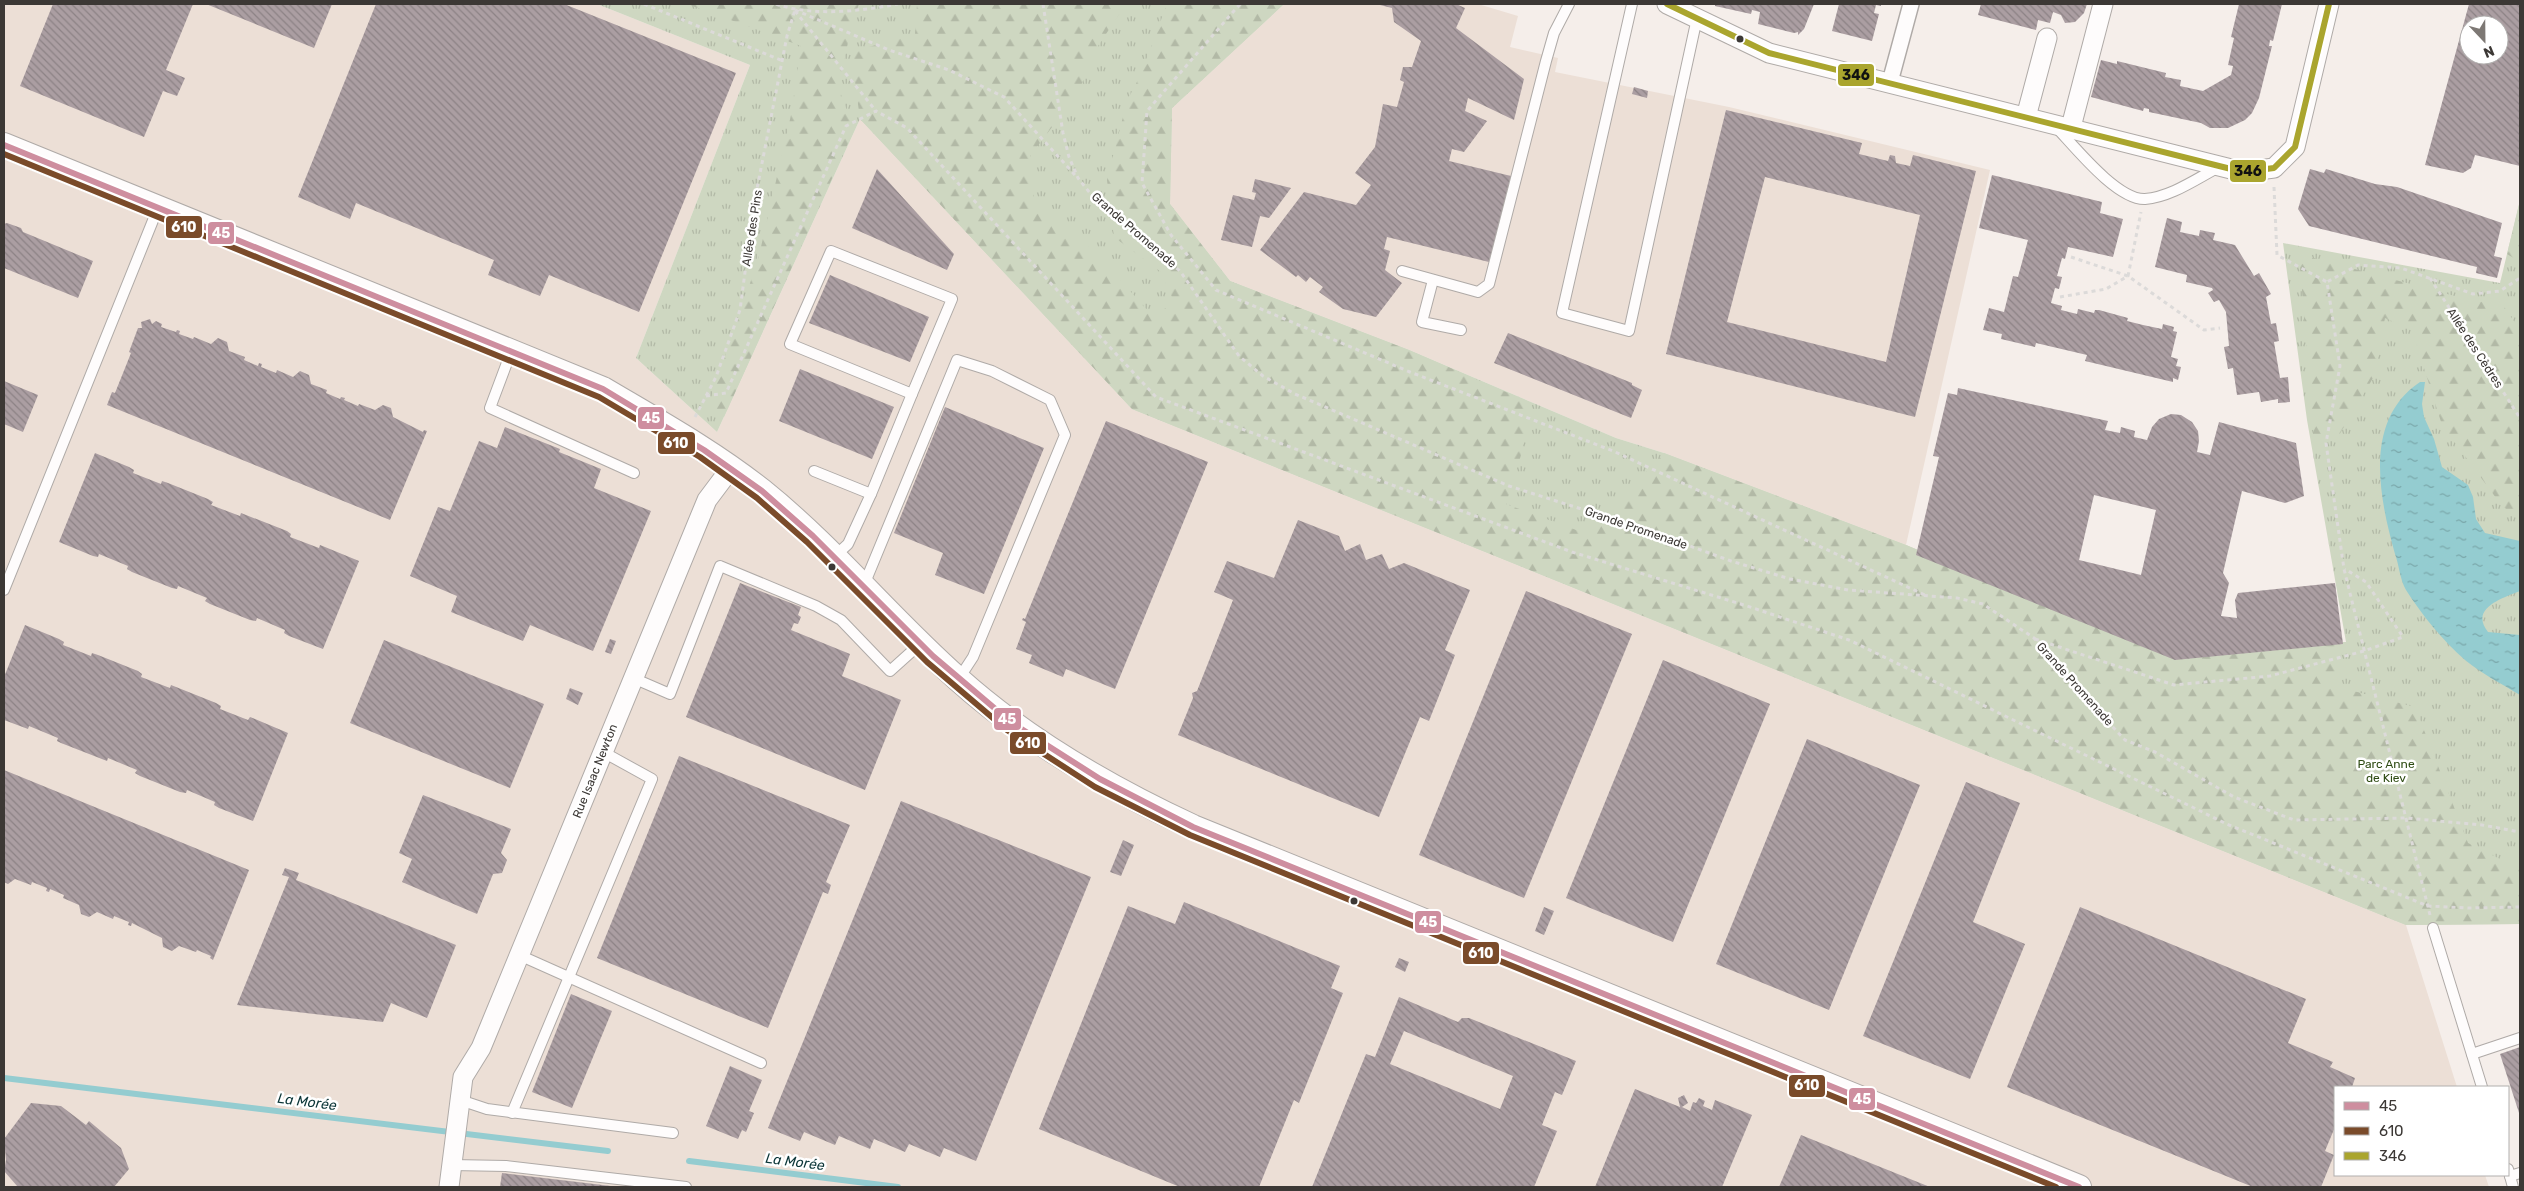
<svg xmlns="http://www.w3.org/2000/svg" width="2524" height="1191" font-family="Rubik,sans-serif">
<defs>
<pattern id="grass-tufts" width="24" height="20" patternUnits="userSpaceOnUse" patternTransform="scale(1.25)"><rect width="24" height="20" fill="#ced7c1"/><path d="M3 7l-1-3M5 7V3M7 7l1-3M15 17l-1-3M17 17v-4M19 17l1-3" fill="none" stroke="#b2b9a6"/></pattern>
<pattern id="forest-firs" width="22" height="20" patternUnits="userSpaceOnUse" patternTransform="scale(1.25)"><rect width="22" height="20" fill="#ced7c1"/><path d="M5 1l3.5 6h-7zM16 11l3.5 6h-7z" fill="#b2b9a6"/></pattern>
<pattern id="water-ripples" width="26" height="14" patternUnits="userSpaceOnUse" patternTransform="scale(1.25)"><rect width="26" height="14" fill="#94ccd0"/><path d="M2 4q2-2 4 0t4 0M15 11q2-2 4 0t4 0" fill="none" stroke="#7aa7aa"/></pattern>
<pattern id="building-back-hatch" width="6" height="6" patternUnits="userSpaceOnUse" patternTransform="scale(1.25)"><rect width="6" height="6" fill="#ab9ea2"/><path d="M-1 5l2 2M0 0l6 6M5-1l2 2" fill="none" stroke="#8c8285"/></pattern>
</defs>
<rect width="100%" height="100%" fill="#f5eeea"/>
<g fill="#ecdfd6">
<polygon points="4,4 597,4 750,65 636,358 717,432 860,119 1132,409 2406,925 2457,1087 2335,1087 2335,1175 2485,1175 2489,1187 4,1187"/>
<polygon points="1284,4 1478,4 1518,16 1510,47 1558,58 1555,72 1729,107 1990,170 1906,545 1664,453 1616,438 1409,350 1230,281 1170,204 1172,108"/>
</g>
<polygon fill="url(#grass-tufts)" points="597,4 1284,4 1172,108 1170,204 1230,281 1409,350 1616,438 1664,453 1906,545 2175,657 2346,642 2307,420 2283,243 2500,283 2520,200 2520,924 2406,925 1132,409 860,119 717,432 636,358 750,65"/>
<g fill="url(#forest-firs)">
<polygon points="687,4 859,4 853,21 838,86 854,130 724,417 708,406 758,260 791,115 801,46"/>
<polygon points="917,4 1126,4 1096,49 1078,93 1030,156 1034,198 1103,260 1153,317 1174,302 1161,272 1114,237 1107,180 1127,101 1140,76 1167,4 1284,4 1172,108 1170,204 1230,281 1409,350 1531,403 1521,455 1506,504 1587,534 1664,453 1906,545 2175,657 2346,642 2330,685 2415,707 2468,843 2520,869 2520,924 2406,925 1132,409 860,119 851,52 915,34"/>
<polygon points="2520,201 2520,262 2507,254"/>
<polygon points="2299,254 2477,302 2500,301 2520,330 2520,519 2502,506 2442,425 2412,330 2385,318 2373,378 2338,437 2314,436"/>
</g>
<path fill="url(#water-ripples)" d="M2420 382H2425L2422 404 2424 417 2434 439 2442 467 2468 485 2473 497 2476 519 2485 533 2520 541V591C2503 598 2469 608 2488 632L2520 635V695C2502 684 2482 674 2465 660 2443 641 2422 615 2406 590 2400 580 2399 565 2395 554 2379 497 2363 420 2420 382Z"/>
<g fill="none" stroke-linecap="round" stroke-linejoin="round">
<g stroke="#94ccd0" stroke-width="6">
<polyline points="4,1078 608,1151"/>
<polyline points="689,1161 898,1187"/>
</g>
</g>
<g fill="url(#building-back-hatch)" fill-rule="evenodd">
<polygon points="53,4 193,4 166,70 185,78 177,96 163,91 144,137 20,86"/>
<polygon points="206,4 332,4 314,48"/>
<polygon points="376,4 564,4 736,73 639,312 549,275 540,296 488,275 494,260 356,203 350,219 298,197"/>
<polygon points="1376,4 1456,4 1465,8 1456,28 1524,79 1514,120 1468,98 1465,111 1487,121 1464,152 1452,149 1449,161 1511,176 1489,262 1387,237 1384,249 1390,251 1385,270 1402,283 1376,317 1343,309 1319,292 1323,287 1310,277 1306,282 1298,275 1296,277 1260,250 1304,192 1356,205 1371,185 1355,173 1375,147 1383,104 1397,107 1404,82 1400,80 1403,67 1412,67 1421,41 1394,22 1392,8"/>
<polygon points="1715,4 1814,4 1804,29 1798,35 1798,32 1794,33 1758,24 1760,12 1752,10 1751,14 1715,6"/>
<polygon points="1839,4 1881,4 1881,6 1876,5 1874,13 1879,14 1872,41 1832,31"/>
<polygon points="1981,4 2087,4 2084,13 2075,22 2065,23 2061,15 2053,12 2050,23 2038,20 2036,30 1978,15"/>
<polygon points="2239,4 2282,4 2273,41 2270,40 2269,46 2272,46 2259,98 2252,113 2245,120 2228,128 2210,128 2201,123 2149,112 2149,109 2144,108 2143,111 2091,97 2101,60 2117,64 2117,61 2166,73 2165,77 2181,80 2180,86 2203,91 2231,75 2233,66 2228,65 2234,38 2231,37"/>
<path d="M2469 4H2520V166L2475 155 2471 168 2463 173 2425 165ZM2469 25H2499V55H2469Z"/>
<polygon points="1634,87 1648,91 1647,98 1632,94"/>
<path d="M1726 110 1862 143 1859 154 1888 161 1890 155 1895 156 1896 163 1910 166 1913 155 1976 171 1915 417 1666 354ZM1765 177 1920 215 1886 362 1727 322Z"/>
<polygon points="877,169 954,254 947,270 852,228"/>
<polygon points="2310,169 2324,173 2326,169 2375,184 2397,187 2502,223 2494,256 2502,258 2497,278 2476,273 2477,267 2309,226 2298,209"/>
<polygon points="1992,175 2102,202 2100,213 2123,219 2113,257 2068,247 2065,259 2062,258 2057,276 2062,277 2059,289 2055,288 2051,303 2062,306 2061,310 2077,314 2078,309 2094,313 2095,310 2099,310 2128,318 2127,321 2143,325 2162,329 2163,324 2174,327 2173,331 2177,332 2171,357 2178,359 2176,366 2181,367 2178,380 2173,378 2173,382 2085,361 2087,355 2036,343 2035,347 2001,339 2002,334 1983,330 1989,308 2004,312 2013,276 2018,277 2028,240 1979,228"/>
<polygon points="1255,179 1291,188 1269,218 1260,216 1252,247 1221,240 1233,195 1254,200 1256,193 1252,192"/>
<polygon points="2167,218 2182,222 2180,232 2199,236 2200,230 2215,233 2213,240 2235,245 2254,276 2259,273 2271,294 2266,297 2271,324 2276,323 2279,341 2274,342 2280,378 2288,377 2290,402 2278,403 2278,399 2261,402 2259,392 2237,395 2233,368 2228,369 2224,347 2229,346 2226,312 2219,300 2214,302 2208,293 2213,290 2212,288 2186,282 2187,275 2155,267"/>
<polygon points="7,223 21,228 23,232 93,261 78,298 4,268 4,224"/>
<polygon points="830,275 929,317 910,362 809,323"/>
<polygon points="150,319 152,324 156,321 162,324 161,327 176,332 177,330 180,331 179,334 193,339 194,337 211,344 218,338 227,342 229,351 245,357 244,360 258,366 259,363 262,364 261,367 276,373 277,370 293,377 300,371 309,375 311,384 327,390 326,393 340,399 341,397 345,398 344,400 358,406 359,404 375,410 383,405 391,408 393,417 423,432 424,430 427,431 390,520 107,405 112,392 115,393 131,353 129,352 138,328 142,328 141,322"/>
<polygon points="1508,333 1632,383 1632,385 1642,390 1631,418 1494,363"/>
<polygon points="800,369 894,407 872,459 779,421"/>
<polygon points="4,381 38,395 23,432 4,424"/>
<path d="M1958 388 2108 421 2105 430 2120 433 2121 427 2135 431 2134 437 2147 440 2152 427 2159 419 2171 414 2181 415 2192 422 2198 431 2199 441 2197 452 2210 455 2219 422 2296 443 2304 496 2285 503 2242 491 2223 573 2229 583 2221 616 2237 618 2235 600 2238 593 2335 583 2343 644 2175 660 1916 555 1939 457 1933 456 1948 393 1957 395ZM2094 495 2156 510 2141 575 2079 560Z"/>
<polygon points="945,407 1044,448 984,594 935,575 943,553 894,533"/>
<polygon points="1106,421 1208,462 1115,689 1066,669 1063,677 1029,663 1032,655 1016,649 1026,622 1022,620 1023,618 1025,619"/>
<polygon points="505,427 560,449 559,452 601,469 594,488 651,511 593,651 530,625 523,641 451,612 457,596 410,576 438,507 450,511 479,441 497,448"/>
<polygon points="95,453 129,467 134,470 133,473 161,484 162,481 168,483 208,499 213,502 211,505 240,516 241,513 246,515 287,531 291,534 290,537 319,548 320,545 325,547 359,561 323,649 289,636 284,633 285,630 257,618 256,621 250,620 210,604 205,601 207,598 178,586 177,589 172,588 132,572 127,569 128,566 99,554 98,557 93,556 59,542"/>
<polygon points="1298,520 1339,536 1345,551 1360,544 1366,560 1382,554 1389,569 1404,563 1470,590 1445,650 1455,655 1429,721 1420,717 1379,817 1178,735 1193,698 1192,693 1197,691 1233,600 1214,592 1227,561 1274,578"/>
<polygon points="740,583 801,607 798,615 801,617 798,624 794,623 791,630 850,654 842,676 901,700 865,790 686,717"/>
<polygon points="1526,591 1632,634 1524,898 1419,855"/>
<polygon points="25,625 59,639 64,642 63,645 91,656 92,653 98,655 138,671 142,674 141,677 170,688 171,685 216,703 221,706 220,709 248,720 250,717 255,719 288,733 253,821 219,808 214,805 215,802 187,790 186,793 180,792 140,776 135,773 137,770 108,758 107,761 61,743 57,741 58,738 29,726 28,729 4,720 4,677"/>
<polygon points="610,639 616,641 611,654 605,652"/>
<polygon points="384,640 544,704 510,788 350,723"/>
<polygon points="1663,660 1770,704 1673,942 1566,898"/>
<polygon points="570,688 583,693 578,705 566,699"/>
<polygon points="1807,739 1920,785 1829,1010 1716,964"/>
<polygon points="679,756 850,825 826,882 831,885 828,894 823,892 768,1028 597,958"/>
<polygon points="4,770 249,870 213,960 210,958 211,956 197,950 196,952 179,946 172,951 163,947 162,938 132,923 131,926 128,925 129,922 114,916 113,919 97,912 89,917 81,914 79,905 63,898 64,895 50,889 49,892 46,891 47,888 32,882 31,885 15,879 8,884 4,882"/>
<polygon points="1966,782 2020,803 1973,922 2025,944 1970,1079 1863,1036"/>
<polygon points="423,795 511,829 501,853 507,860 502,873 493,874 477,914 402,882 412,859 399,853"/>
<polygon points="901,801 1091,877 976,1161 944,1148 940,1157 909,1144 905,1152 874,1139 870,1149 839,1136 835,1145 804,1132 800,1141 768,1128"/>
<polygon points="1123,840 1134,845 1121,876 1110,872"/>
<polygon points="285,868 299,873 296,880 456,945 427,1018 391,1003 383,1022 237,1005 289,877 282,875"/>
<polygon points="1184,902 1340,966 1331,988 1343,993 1299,1103 1294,1100 1259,1187 1180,1187 1039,1129 1128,906 1175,924"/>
<polygon points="1544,907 1554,911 1544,935 1535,931"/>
<polygon points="2080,907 2306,999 2288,1043 2333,1062 2330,1067 2355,1078 2352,1087 2335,1087 2335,1127 2325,1151 2334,1155 2321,1187 2253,1187 2007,1087"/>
<polygon points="1399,958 1409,962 1405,972 1395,967"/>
<polygon points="571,994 612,1011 572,1108 532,1092"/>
<path d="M1399 997 1458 1022 1462 1018H1469L1576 1061 1562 1095 1555 1092 1542 1125 1557 1131 1534 1187H1312L1366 1054 1375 1057ZM1404 1031 1513 1076 1500 1109 1390 1064Z"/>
<polygon points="2520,1047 2520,1116 2500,1054"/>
<polygon points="730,1066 762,1080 749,1111 754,1113 746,1132 742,1130 738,1139 706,1126"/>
<polygon points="1635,1089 1680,1107 1678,1098 1684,1095 1688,1103 1682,1107 1690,1111 1693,1102 1696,1103 1699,1098 1705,1101 1703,1106 1712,1110 1715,1100 1752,1115 1722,1187 1595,1187"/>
<polygon points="31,1103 61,1106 86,1125 89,1121 121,1148 129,1169 114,1187 18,1187 4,1171 6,1160 4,1139"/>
<polygon points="1801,1135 1930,1187 1779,1187"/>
<polygon points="502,1173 611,1186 611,1187 500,1187"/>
</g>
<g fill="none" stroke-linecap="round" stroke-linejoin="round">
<g stroke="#afaaa7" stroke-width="12">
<g id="service">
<polyline points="1632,4 1562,313 1629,331 1697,18"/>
<path d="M2056 127C2075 147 2117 200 2145 199 2171 197 2196 179 2219 167"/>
<polygon points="831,251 952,299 912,394 790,344"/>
<polyline points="1402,271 1478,292 1489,284 1546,61 1554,33 1569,4"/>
<polyline points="1433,280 1422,322 1461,330"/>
<polyline points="511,352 490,408 634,473"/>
<polyline points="814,471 871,494"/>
<polyline points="835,556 848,544 871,494 912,394"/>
<polyline points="864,585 957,360 992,371 1050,400 1065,435 973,657 958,680"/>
<polyline points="4,590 158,208"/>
<polyline points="633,678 670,694 720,566 816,606 841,620 890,671 920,644"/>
<polyline points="2433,928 2482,1087"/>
<polyline points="519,955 761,1063"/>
<polyline points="2472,1054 2520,1038"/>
<polyline points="460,1100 487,1109 673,1133"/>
<polyline points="512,1113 652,779 603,752"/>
<polyline points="452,1165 506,1166 686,1187"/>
<polyline points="2508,1169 2513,1187"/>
<polyline points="2510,1176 2520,1173"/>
</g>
</g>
<g stroke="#afaaa7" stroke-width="18">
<polyline id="pedestrian" points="1890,82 1911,4"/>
</g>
<g stroke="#afaaa7" stroke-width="21">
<g id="minor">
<polyline points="1667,4 1769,53 2243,172 2274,168 2295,147 2329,4"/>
<polyline points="2026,117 2047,38"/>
<polyline points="2071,127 2103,4"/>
<polyline points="449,1187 463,1077 481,1048 707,500 731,468"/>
</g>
</g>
<g stroke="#afaaa7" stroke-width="26">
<path id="tertiary" d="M4 145 603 389C657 421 713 452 762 491 833 548 890 619 958 679 1027 741 1109 788 1193 827L2079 1187"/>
</g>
<g stroke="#dcdad9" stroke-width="3" stroke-dasharray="4 4" stroke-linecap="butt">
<polyline points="644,4 783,61"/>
<path d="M776 4C814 17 860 11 898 4"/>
<polyline points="1043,4 1063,133 1069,157 1078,178 1094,198 1180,271 1239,356 1263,376 1295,394 1509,486 1635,526 1731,561 1790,579 1848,590 1957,598 1983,604 2034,638 2079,691 2125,740 2155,752 2234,797 2294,820 2406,818 2482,825 2520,832"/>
<polyline points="1240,4 1147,111 1142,183 1171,235 1216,290 1410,372 1613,451 1925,595"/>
<polyline points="795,10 889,50 949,70 1004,97 1075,175"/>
<polyline points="795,11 876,111"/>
<polyline points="2274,187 2277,255 2327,282"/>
<polyline points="2071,257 2128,276 2204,330 2220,328"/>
<polyline points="2430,278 2520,418"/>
<polyline points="2060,297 2106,289 2128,276 2141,212"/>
<polyline points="706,396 726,393 846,126 876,111 907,128 1156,397 1572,552 1747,606 1849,640 2229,825 2428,906 2468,908 2520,907"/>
<polyline points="695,417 716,377 740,310 754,204 787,36 795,10"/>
<polyline points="2035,639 2174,685 2270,676 2364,651 2403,637 2366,582 2345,569"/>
<polyline points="2430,915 2344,569 2326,443 2340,366 2327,282 2358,265 2401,268 2473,294 2500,291 2520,278"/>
</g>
<use href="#service" stroke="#fefcfc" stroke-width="10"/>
<use href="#pedestrian" stroke="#fefcfc" stroke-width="15"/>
<use href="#minor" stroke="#fefcfc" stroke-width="19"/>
<use href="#tertiary" stroke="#fefcfc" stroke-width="24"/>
<g stroke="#fff" stroke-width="10">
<polyline id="bus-1" points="4,145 603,389 704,450 762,491 813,536 933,656 1012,723 1100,779 1193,827 2079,1187"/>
</g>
<g stroke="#fff" stroke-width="10">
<polyline id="bus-2" points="4,154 599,397 700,457 757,498 807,542 927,662 1007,730 1095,787 1190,835 2056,1187"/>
</g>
<g stroke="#fff" stroke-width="10">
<polyline id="bus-3" points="1667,4 1769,53 2243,172 2274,168 2295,147 2329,4"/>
</g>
<use href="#bus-1" stroke="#ce8e9f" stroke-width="6"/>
<use href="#bus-2" stroke="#7a4b2a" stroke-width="6"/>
<use href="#bus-3" stroke="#aaa52e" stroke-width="6"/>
</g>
<g fill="#3c3835" stroke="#fff" stroke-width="2">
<circle cx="1740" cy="39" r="4.5"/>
<circle cx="832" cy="567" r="4.5"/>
<circle cx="1354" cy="901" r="4.5"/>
</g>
<g text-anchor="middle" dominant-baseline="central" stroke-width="5" stroke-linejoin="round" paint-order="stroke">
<g font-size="12" fill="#3c3835" stroke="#fff">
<text transform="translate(752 228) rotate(-81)">Allée des Pins</text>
<text transform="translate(1134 230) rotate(41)">Grande Promenade</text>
<text transform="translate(2475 348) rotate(57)">Allée des Cèdres</text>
<text transform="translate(1636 528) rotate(19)">Grande Promenade</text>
<text transform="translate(2075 684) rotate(48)">Grande Promenade</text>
<text transform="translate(595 771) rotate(-68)">Rue Isaac Newton</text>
</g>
<g font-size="12" fill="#2e4b13" stroke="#fff">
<text x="2386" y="764">Parc Anne<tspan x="2386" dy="14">de Kiev</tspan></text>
</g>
<g font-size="14" font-style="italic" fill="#0b3537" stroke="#fff">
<text transform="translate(307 1102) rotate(7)">La Morée</text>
<text transform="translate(795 1162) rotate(7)">La Morée</text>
</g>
</g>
<g stroke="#fff" stroke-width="2">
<rect x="1837" y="63" width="38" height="24" rx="5" fill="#aaa52e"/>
<rect x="2229" y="159" width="38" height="24" rx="5" fill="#aaa52e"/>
<rect x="165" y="215" width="38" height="24" rx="5" fill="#7a4b2a"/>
<rect x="207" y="221" width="28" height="24" rx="5" fill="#ce8e9f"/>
<rect x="637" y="406" width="28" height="24" rx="5" fill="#ce8e9f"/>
<rect x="657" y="431" width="39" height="24" rx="5" fill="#7a4b2a"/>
<rect x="993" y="707" width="29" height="24" rx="5" fill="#ce8e9f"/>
<rect x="1009" y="731" width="38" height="24" rx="5" fill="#7a4b2a"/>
<rect x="1414" y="910" width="28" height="24" rx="5" fill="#ce8e9f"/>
<rect x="1462" y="941" width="38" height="24" rx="5" fill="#7a4b2a"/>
<rect x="1788" y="1074" width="38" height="24" rx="5" fill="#7a4b2a"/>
<rect x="1848" y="1087" width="28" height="24" rx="5" fill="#ce8e9f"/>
</g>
<g font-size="14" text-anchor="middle" font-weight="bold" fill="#fff">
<text x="184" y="232">610</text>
<text x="221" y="238">45</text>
<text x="651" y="423">45</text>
<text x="676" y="448">610</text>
<text x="1007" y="724">45</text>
<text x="1028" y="748">610</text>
<text x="1428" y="927">45</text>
<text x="1481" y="958">610</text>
<text x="1807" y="1090">610</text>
<text x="1862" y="1104">45</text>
</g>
<g font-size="14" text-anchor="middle" font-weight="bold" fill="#111">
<text x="1856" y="80">346</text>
<text x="2248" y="176">346</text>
</g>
<rect width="2524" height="1191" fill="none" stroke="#3c3835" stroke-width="10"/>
<rect x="2334" y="1086" width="175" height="90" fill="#ffffff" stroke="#b1afae"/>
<rect x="2344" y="1102" width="25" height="8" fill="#ce8e9f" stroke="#b1afae"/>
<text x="2379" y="1111" font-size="15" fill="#3c3835">45</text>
<rect x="2344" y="1127" width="25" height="8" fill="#7a4b2a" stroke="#b1afae"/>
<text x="2379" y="1136" font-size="15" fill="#3c3835">610</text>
<rect x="2344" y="1152" width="25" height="8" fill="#aaa52e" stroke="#b1afae"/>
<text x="2379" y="1161" font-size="15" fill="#3c3835">346</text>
<g transform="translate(2484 40) rotate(158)"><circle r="24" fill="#ffffff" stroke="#b1afae"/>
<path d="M0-4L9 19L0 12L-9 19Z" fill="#7d7874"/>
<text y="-8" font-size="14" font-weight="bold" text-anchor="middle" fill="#3c3835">N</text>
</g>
</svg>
